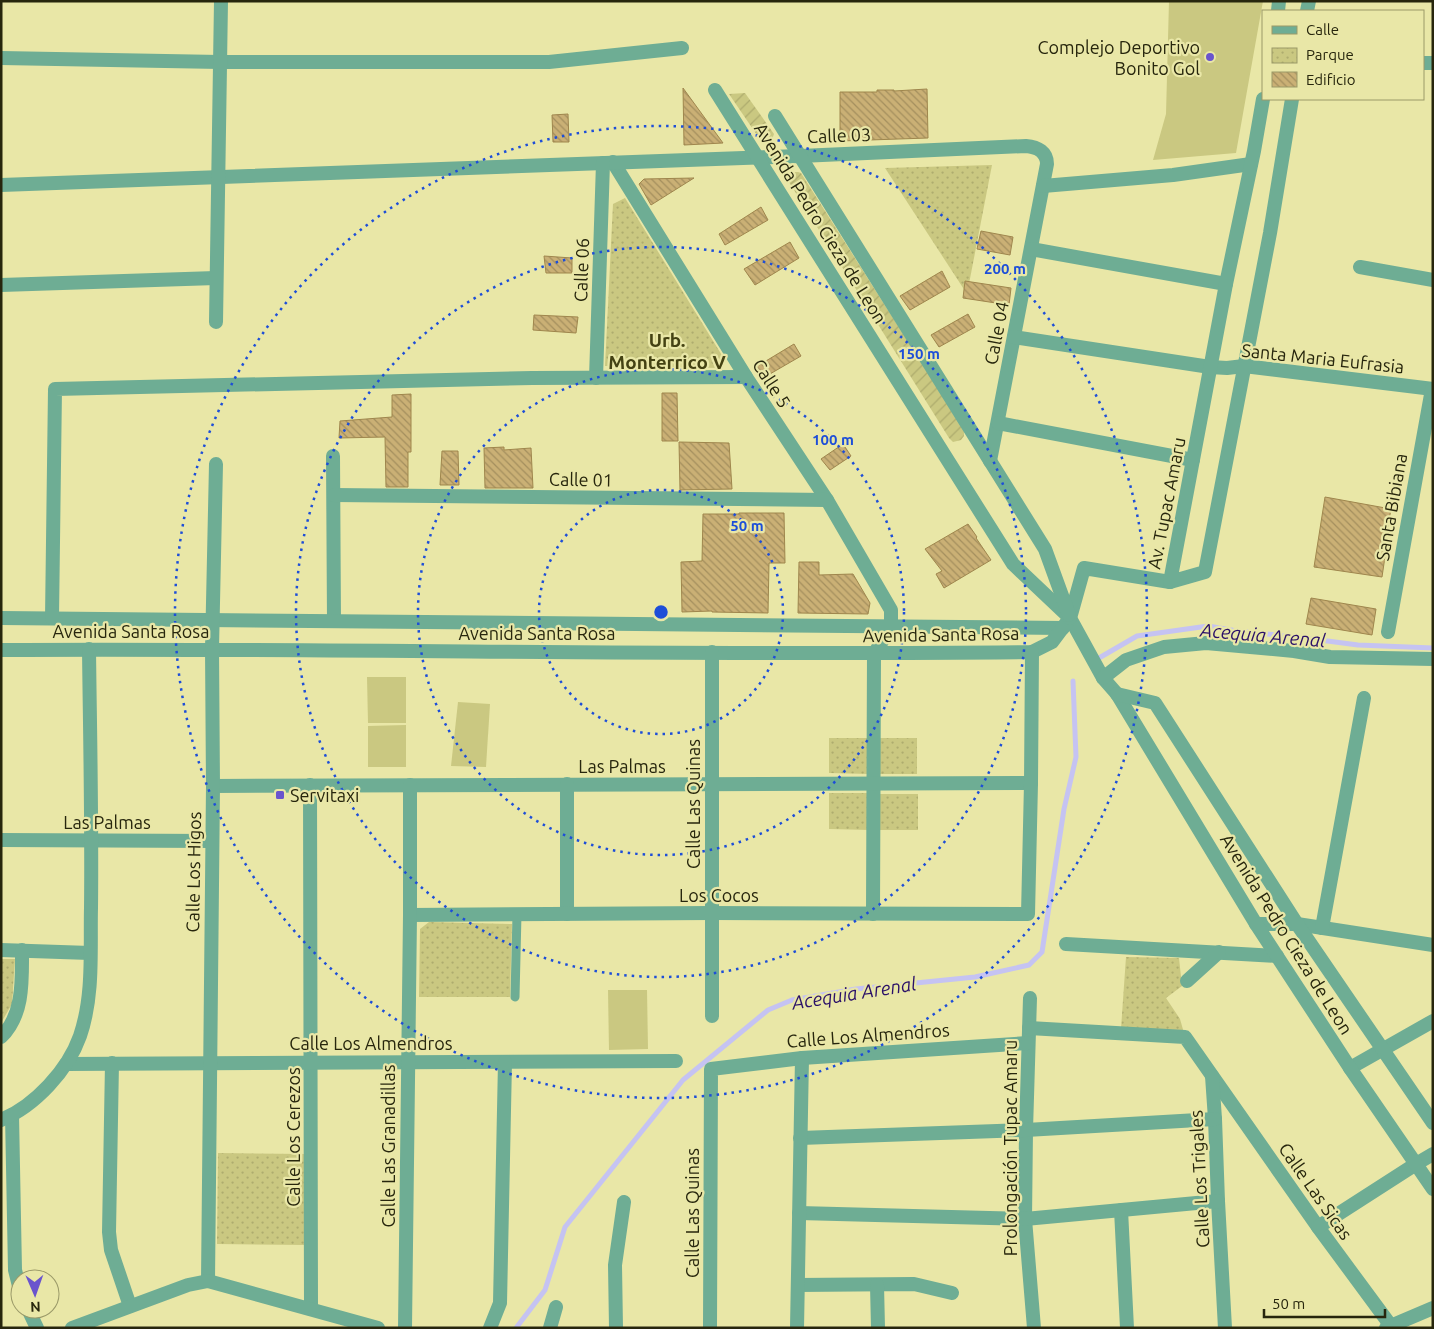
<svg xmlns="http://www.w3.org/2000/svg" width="1434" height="1329" font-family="Ubuntu,sans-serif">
<defs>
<pattern id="park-dots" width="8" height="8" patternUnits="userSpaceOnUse" patternTransform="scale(1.25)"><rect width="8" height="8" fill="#cac881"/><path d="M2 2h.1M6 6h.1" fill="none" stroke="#aeac6e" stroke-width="1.8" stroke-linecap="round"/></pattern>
<pattern id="garden-furrows" width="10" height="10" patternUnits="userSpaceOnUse" patternTransform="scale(1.25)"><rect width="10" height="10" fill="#cac881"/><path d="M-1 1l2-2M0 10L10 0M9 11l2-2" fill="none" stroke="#aeac6e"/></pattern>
<pattern id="building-back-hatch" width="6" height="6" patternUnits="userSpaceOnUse" patternTransform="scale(1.25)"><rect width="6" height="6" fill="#cab075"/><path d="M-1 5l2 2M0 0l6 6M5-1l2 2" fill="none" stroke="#a48f5e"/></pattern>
</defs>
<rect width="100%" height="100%" fill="#e9e7a7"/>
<g fill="#cac881">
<polygon points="1169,1 1263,1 1236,153 1153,160 1166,114"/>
<polygon points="367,677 406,677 406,723 368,723"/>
<polygon points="458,702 490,704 486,767 451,766"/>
<polygon points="406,725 406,767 368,767 368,726"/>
<polygon points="608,990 647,990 648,1049 609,1050"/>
</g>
<g fill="url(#park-dots)">
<polygon points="992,165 967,294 885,168"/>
<polygon points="625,198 723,357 719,368 605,366 613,204"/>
<polygon points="829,738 869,738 869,774 829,773"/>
<polygon points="878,738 917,738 917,774 879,774"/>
<polygon points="829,793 869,793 869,830 829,829"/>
<rect x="879" y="794" width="39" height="36"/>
<polygon points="429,922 512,924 510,997 419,997 420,929"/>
<polygon points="1126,957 1179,958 1182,986 1166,998 1180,1019 1184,1033 1121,1029"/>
<polygon points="1,959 15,959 12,1004 1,1023"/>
<polygon points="218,1153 306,1154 306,1245 217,1244"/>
</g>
<g fill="url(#garden-furrows)">
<polygon points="745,93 774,134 771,142 764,143 761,141 729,94"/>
<polygon points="792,172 798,172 801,173 964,430 964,436 961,440 953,442 949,438 789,182 788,179"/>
</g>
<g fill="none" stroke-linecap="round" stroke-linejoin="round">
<g stroke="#c5c3f2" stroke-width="5">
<polyline points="1099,658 1137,636 1208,626 1237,631 1297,637 1358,645 1433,648"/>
<polyline points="516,1328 545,1290 565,1227 683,1080 768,1010 792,1000 856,989 975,977 1029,965 1042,952 1064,809 1076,757 1073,681"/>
</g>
</g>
<g fill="url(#building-back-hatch)" stroke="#9f864d">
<polygon points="683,88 723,143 684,145"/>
<polygon points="927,89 928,138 840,141 840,92 877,92 877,90 894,90 894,91"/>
<polygon points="568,114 569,142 553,142 552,115"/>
<polygon points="694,178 651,205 639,184 644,179"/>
<polygon points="761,207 768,220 725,245 719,234"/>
<polygon points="981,231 1013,237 1010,255 977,249"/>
<polygon points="790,242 799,258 755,285 744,269"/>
<polygon points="544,256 572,258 572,273 546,273"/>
<polygon points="942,271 950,287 910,310 900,296"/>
<polygon points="965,281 1011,288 1009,305 963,298"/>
<polygon points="968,314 975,327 939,347 931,335"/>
<polygon points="534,315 578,317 576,333 533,330"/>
<polygon points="794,344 801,356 763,378 756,367"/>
<polygon points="662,393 677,393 678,441 662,441"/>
<polygon points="411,394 411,452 408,452 408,487 386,487 385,437 339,438 340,421 392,417 392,395"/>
<polygon points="679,442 729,443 732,489 680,490"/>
<polygon points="843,444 851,456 830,470 821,459"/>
<polygon points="504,447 504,450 531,448 533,488 485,488 484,448"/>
<polygon points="442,451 458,451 459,485 440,485"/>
<polygon points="1325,497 1391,509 1385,542 1387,543 1382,577 1314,567"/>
<polygon points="739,513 784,513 785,563 769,563 768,613 712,612 712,611 682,612 681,562 702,561 703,514 739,514"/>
<polygon points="968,524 977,537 976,538 991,560 944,588 936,574 942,571 925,549"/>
<polygon points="799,562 819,562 819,575 853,574 870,603 868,614 798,613"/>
<polygon points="1311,598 1376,609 1372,635 1306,624"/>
</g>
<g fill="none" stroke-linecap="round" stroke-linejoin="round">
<polyline stroke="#6ead94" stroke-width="9" points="515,997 517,914"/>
<g stroke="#6ead94" stroke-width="14">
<polyline points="1,58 220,62 549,62 682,48"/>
<polyline points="1423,63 1433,63"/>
<polyline points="613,162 746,377 827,500 891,610 891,627 874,654 873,914"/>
<path d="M1 185 800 156 1026 146C1038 147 1047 152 1047 164L990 461"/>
<polyline points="1043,186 1173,175 1251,164"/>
<polyline points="1031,249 1226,284"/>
<polyline points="1360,267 1433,280"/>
<polyline points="1,285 216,278"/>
<polyline points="216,322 221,1"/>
<polyline points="1014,337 1210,367 1227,368 1244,366 1433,389"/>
<polyline points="596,378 603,163"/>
<polyline points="998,423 1193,460"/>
<polyline points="333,456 334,621"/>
<polyline points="334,495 827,500"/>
<polyline points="1,618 1063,628"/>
<polyline points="52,618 55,389 532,378 746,377"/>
<polyline points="1070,618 1103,678 1117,694"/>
<polyline points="1388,632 1432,389"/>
<path d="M1 650C345 648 688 656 1032 652L1052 642 1070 618 1084 568 1170 582"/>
<polyline points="1103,678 1126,660 1164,647 1206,643 1294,651 1330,657 1433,659"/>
<polyline points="310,785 311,1309"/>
<polyline points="213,786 1031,783"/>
<polyline points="1,840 212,841"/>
<polyline points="567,914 567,784"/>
<polyline points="410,915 712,913 1028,914 1031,783 1032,652"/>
<polyline points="1256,924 1297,924 1433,945"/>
<polyline points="1322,928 1364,698"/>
<polyline points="1066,944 1277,956"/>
<polyline points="1,950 90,953"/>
<polyline points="1187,981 1219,952"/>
<polyline points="1030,998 1026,1130 1025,1219 1034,1328"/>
<polyline points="712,1016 712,652"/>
<polyline points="1029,1028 1185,1037 1318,1227 1391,1326"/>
<path d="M1 1037C24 1015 22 980 22 950"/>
<polyline points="112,1063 109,1232 111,1250 130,1306"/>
<polyline points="66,1064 676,1061"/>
<polyline points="1350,1068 1433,1021"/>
<polyline points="1212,1076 1215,1119 1218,1201 1225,1328"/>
<polyline points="12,1115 15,1270 20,1290"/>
<path d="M1 1120C35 1106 68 1070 80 1036 94 995 90 950 91 908 92 822 90 735 89 649"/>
<polyline points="800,1138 1026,1130 1215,1119"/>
<polyline points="1121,1210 1127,1328"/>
<polyline points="799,1213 1025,1219 1218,1201"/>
<polyline points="1318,1227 1416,1164 1433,1154"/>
<polyline points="208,1281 213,786 212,649 216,464"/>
<polyline points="798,1285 914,1284 952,1293"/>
<polyline points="877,1285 878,1328"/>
<polyline points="28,1309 37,1328"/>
<polyline points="72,1328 188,1285 208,1281 378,1328"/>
<polyline points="405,1328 410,915 410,785"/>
<polyline points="490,1328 500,1303 505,1062"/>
<polyline points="550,1328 556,1307"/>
<polyline points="616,1328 615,1265 624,1202"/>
<polyline points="710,1328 711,1069 802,1058 1028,1043"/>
<polyline points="797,1328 802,1058"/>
</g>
<g stroke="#6ead94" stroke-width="14">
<polyline points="1278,11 1279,1"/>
<polyline points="1307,11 1309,1"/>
<polyline points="715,90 1013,564 1070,618"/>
<polyline points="1263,99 1254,151 1226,284 1170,582 1205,572 1270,233 1292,99"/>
<polyline points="775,116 1045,549 1069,615"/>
<polyline points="1117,694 1256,924 1350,1068 1433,1189"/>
<polyline points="1117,694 1155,703 1297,924 1433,1123"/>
<polyline points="1386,1328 1433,1308"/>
</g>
</g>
<g fill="none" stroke="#1d4ed8" stroke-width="2.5" stroke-dasharray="2.5 5">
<circle cx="661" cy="612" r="122"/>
<circle cx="661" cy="612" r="243"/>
<circle cx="661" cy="612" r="365"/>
<circle cx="661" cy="612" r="486"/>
</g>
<g fill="#6a54cd" stroke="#e9e7a7" stroke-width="2">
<circle cx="1210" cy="57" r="5"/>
<rect x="275" y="790" width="10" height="10" rx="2.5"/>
</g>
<g text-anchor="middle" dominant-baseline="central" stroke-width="4.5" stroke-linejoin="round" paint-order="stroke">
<g font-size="18" fill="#27260d" stroke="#e9e7a7" text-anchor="end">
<text x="1200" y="47">Complejo Deportivo<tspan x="1200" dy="21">Bonito Gol</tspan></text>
<text x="290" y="795" text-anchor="start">Servitaxi</text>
</g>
<g font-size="18" fill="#27260d" stroke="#e9e7a7">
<text transform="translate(839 135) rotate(-2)">Calle 03</text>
<text transform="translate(821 223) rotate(58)">Avenida Pedro Cieza de Leon</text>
<text transform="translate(581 270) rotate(-88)">Calle 06</text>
<text transform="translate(996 333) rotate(-79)">Calle 04</text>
<text transform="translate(1323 358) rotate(6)">Santa Maria Eufrasia</text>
<text transform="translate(772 383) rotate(57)">Calle 5</text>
<text transform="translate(581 479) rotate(1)">Calle 01</text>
<text transform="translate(1166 503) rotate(-79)">Av. Tupac Amaru</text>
<text transform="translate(1391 507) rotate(-80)">Santa Bibiana</text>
<text x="131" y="631">Avenida Santa Rosa</text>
<text x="537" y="633">Avenida Santa Rosa</text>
<text transform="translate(941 634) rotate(-1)">Avenida Santa Rosa</text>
<text x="622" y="766">Las Palmas</text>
<text transform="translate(693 804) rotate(-90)">Calle Las Quinas</text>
<text x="107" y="822">Las Palmas</text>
<text transform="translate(193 872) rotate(-89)">Calle Los Higos</text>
<text x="719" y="895">Los Cocos</text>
<text transform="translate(1287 934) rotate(58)">Avenida Pedro Cieza de Leon</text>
<text transform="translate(868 1035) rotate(-4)">Calle Los Almendros</text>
<text x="371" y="1043">Calle Los Almendros</text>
<text transform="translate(293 1137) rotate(-90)">Calle Los Cerezos</text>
<text transform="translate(388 1146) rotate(-90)">Calle Las Granadillas</text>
<text transform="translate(1010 1148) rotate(-90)">Prolongación Tupac Amaru</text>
<text transform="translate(1199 1179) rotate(-93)">Calle Los Trigales</text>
<text transform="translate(1316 1191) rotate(55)">Calle Las Sicas</text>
<text transform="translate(692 1213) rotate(-90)">Calle Las Quinas</text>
</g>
<g font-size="19" font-weight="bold" fill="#444213" stroke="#e9e7a7">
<text x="667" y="340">Urb.<tspan x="667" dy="22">Monterrico V</tspan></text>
</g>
<g font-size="19" font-style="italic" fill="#2a1068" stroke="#e9e7a7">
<text transform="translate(1263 635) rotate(5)">Acequia Arenal</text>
<text transform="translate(854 993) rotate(-9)">Acequia Arenal</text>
</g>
</g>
<circle cx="661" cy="612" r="8" fill="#1d4ed8" stroke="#e9e7a7" stroke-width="2.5"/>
<g font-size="15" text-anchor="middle" font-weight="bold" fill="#1d4ed8" stroke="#e9e7a7" stroke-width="4.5" stroke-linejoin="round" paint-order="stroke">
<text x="1005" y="274">200 m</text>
<text x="919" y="359">150 m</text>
<text x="833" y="445">100 m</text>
<text x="747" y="531">50 m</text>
</g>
<rect width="1434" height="1329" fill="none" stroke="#27260d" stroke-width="5"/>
<rect x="1262" y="10" width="162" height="90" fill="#e9e7a7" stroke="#9b9a69"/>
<rect x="1272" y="26" width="25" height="8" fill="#6ead94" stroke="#9b9a69"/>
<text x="1306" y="35" font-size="15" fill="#27260d">Calle</text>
<rect x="1272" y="48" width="25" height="15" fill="url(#park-dots)" stroke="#9b9a69"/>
<text x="1306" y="60" font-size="15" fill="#27260d">Parque</text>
<rect x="1272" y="72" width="25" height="15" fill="url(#building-back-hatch)" stroke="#9b9a69"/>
<text x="1306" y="85" font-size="15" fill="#27260d">Edificio</text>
<g transform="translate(35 1294) rotate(178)"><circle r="24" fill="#e9e7a7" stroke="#9b9a69"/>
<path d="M0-4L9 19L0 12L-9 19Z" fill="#6a54cd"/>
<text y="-8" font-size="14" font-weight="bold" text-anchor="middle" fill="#27260d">N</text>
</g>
<path d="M1264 1309v8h121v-8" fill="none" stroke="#27260d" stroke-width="2.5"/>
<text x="1272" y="1309" font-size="15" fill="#27260d" stroke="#e9e7a7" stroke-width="4" paint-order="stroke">50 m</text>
</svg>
